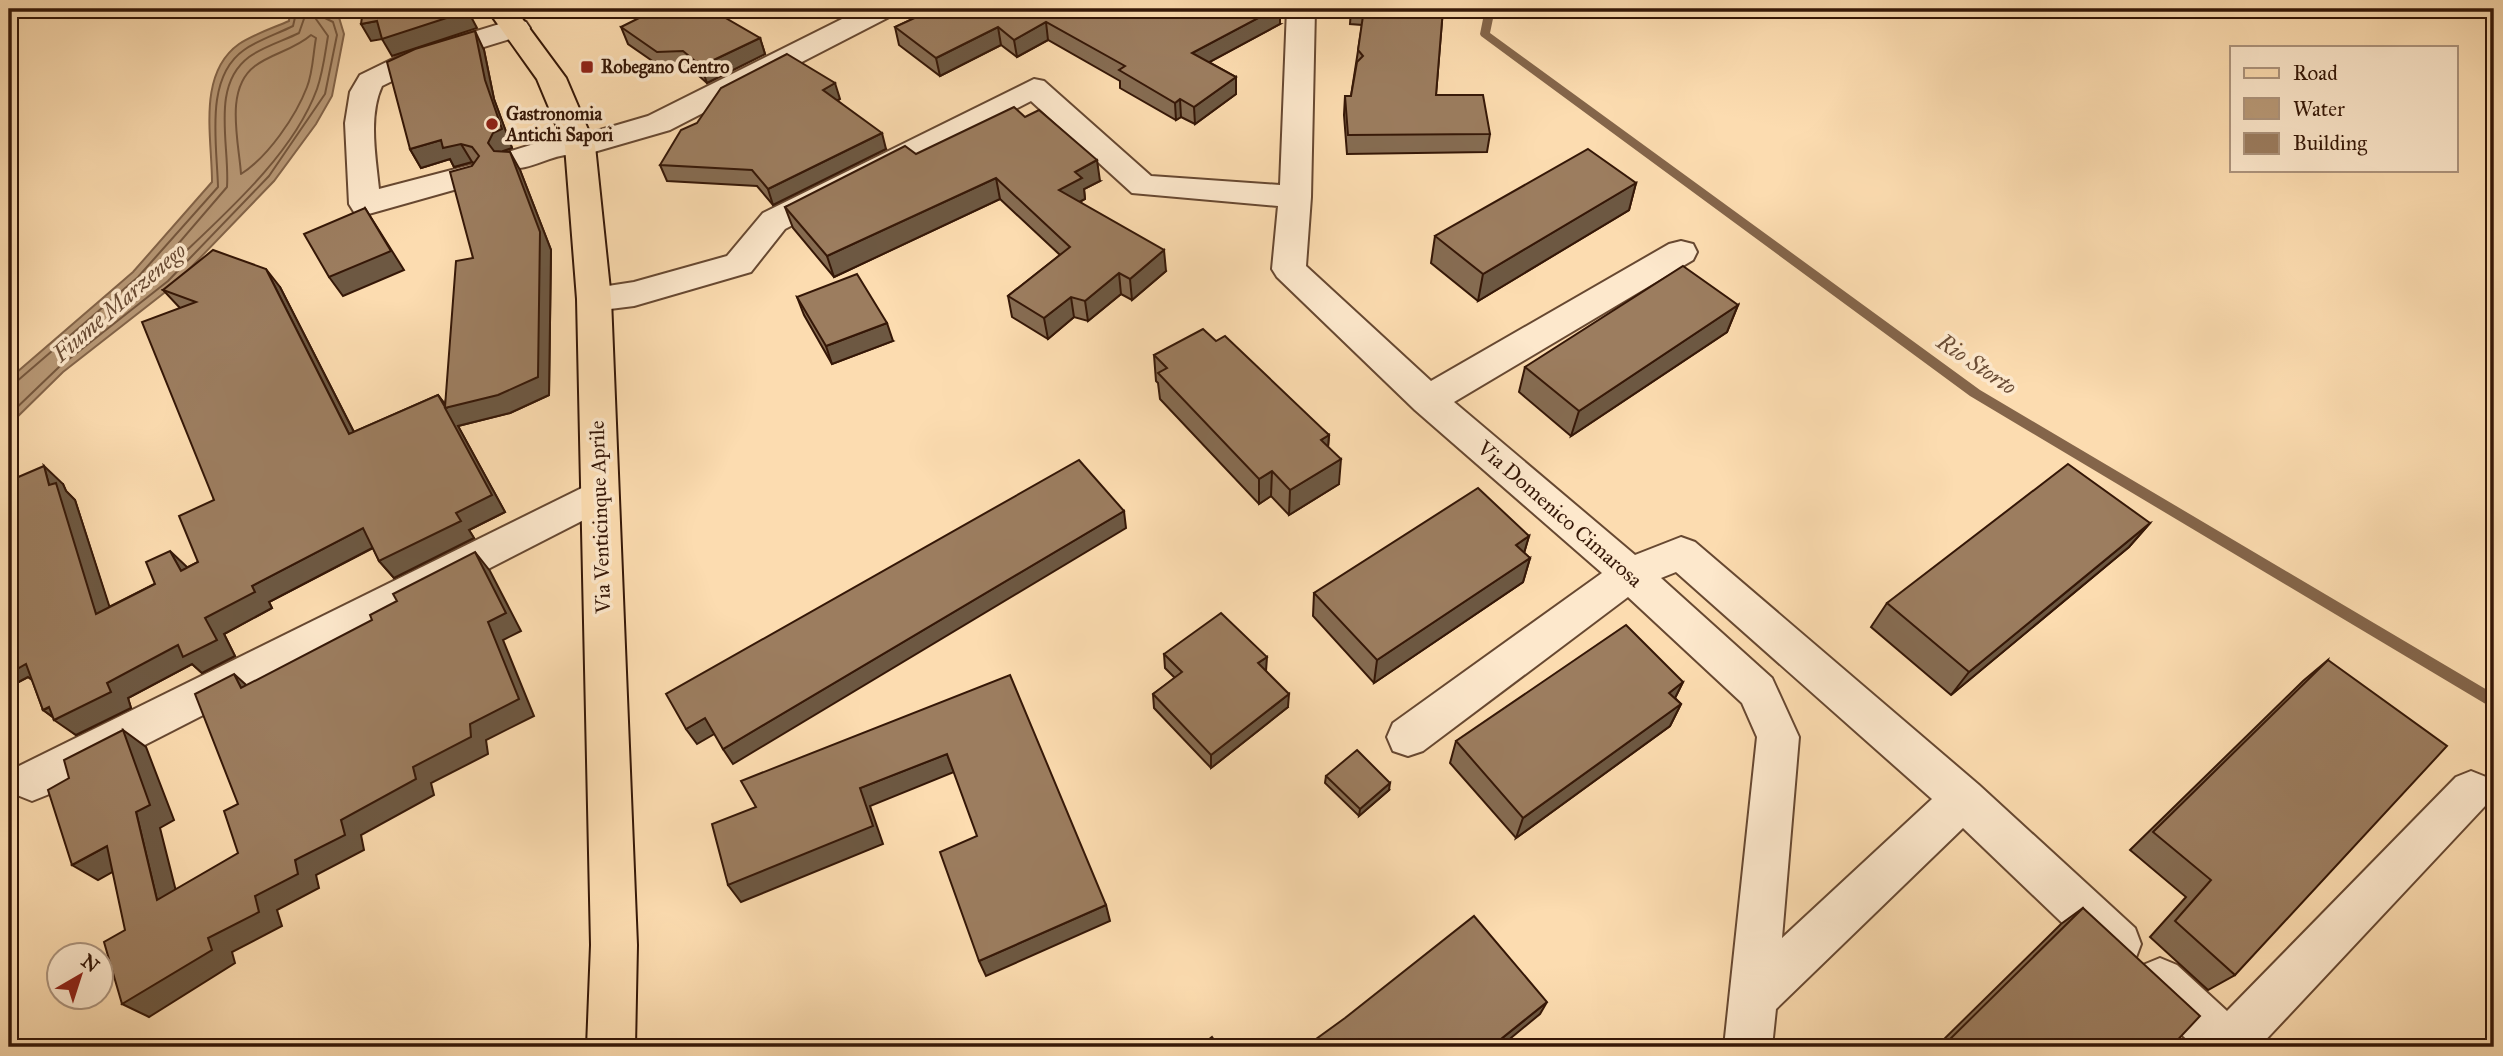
<svg xmlns="http://www.w3.org/2000/svg" width="2503" height="1056" font-family="'IM FELL Great Primer',serif">
<rect width="100%" height="100%" fill="#fcdcb0"/>
<filter id="stains"><feTurbulence type="fractalNoise" baseFrequency=".00286" numOctaves="4"/><feColorMatrix values="0 0 0 0 .2 0 0 0 0 .09 0 0 0 0 .02 0 0 0 .5 -.17"/></filter>
<radialGradient id="worn" r=".72"><stop offset=".6" stop-color="#630" stop-opacity="0"/><stop offset="1" stop-color="#630" stop-opacity=".3"/></radialGradient>
<path fill="#b89977" stroke="#84654a" stroke-width="2" d="M290 9 337 11 344 34 332 96 316 124 274 181 173 286 63 372 9 425V379L133 272 212 182C212 137 197 74 239 44 254 34 273 28 289 21Z"/>
<g fill="none" stroke-linecap="round" stroke-linejoin="round">
<g stroke="#76583f" stroke-width="2">
<path d="M311 12 328 36C325 54 323 72 317 89 291 160 215 222 162 274L155 277 154 272 227 187C230 145 210 86 249 57 264 46 283 41 299 33L306 13Z"/>
<path d="M311 35 316 38C313 54 313 72 307 87 296 116 268 157 241 174 239 142 224 89 255 66 272 53 294 50 311 35Z"/>
<path d="M9 383 16 382 138 277 218 187C217 144 204 78 244 50 258 40 277 34 293 26L297 9"/>
<polyline points="9,415 59,367 168,281 269,176 325,94 337,35 333,22 323,17 321,9"/>
</g>
<polygon fill="#84654a" fill-rule="evenodd" points="1485,9 1495,9 1490,33 1980,390 2494,694 2494,709 1970,396 1481,36 1480,34"/>
<g stroke="#674831" stroke-width="4">
<g id="minor">
<path d="M862 9H897L893 15 670 130 580 156C555 149 531 174 505 167L500 160 505 153 579 130 590 133 648 116Z"/>
<path d="M1287 9H1315L1311 197 1306 266 1431 381 1669 244 1681 241 1693 244 1697 252 1693 260 1454 402 1635 555 1681 537 1695 542 1979 785 2135 928 2141 944 2135 960 2118 967 2101 960 1963 828 1776 1009 1772 1047H1724L1757 737 1742 703 1628 597 1423 751 1408 756 1393 751 1387 737 1393 723 1602 573 1415 410 1277 277 1272 269 1278 206 1132 193 1031 101 785 229 751 272 634 306 594 311 582 308 577 299 582 290 634 282 727 256 763 213 1034 79 1044 81 1151 176 1280 185ZM1676 572 1932 799 1782 938 1799 737 1772 678 1661 578Z"/>
<path d="M516 19 526 22 530 28 526 34 425 65 382 86C368 116 376 158 379 189L471 165 482 168 487 175 482 182 365 215 354 212 349 204 345 123 350 92 360 75 405 53Z"/>
<polygon points="598,480 611,484 617,495 611,506 47,795 32,801 17,795 10,781 17,767"/>
<polygon points="2471,771 2486,777 2493,791 2486,805 2259,1047 2195,1047 2143,999 2136,982 2143,965 2160,958 2177,965 2227,1011 2456,777"/>
</g>
</g>
<g stroke="#351707" stroke-width="4">
<polygon id="major" points="487,9 515,9 566,78 595,146 611,299 637,945 635,1047 587,1047 591,945 577,299 565,146 537,79"/>
</g>
<use href="#minor" fill="#fde8cc" fill-rule="evenodd"/>
<use href="#major" fill="#fcdcb0" fill-rule="evenodd"/>
</g>
<g fill="#866c52" stroke="#351707" stroke-width="2">
<polygon points="934,9 1280,24 1209,62 1236,77 1236,94 1195,124 1181,117 1176,120 1120,88 1120,81 1048,40 1017,57 1001,45 940,76 899,45 895,27"/>
<polygon points="1351,9 1443,9 1436,95 1490,134 1487,152 1347,154 1344,115 1345,96 1351,96 1362,25 1350,24"/>
<polygon points="621,27 760,38 765,54 707,83 690,68 664,69 628,44"/>
<polygon points="484,50 494,99 512,148 503,151 520,170 551,250 549,395 510,413 458,426 505,512 469,530 474,538 394,578 379,561 373,548 269,602 272,608 224,634 235,656 202,673 192,664 128,698 131,708 76,735 43,710 32,680 28,677 9,687 9,481 63,484 66,491 75,500 109,607 198,562 214,500 180,308 163,290 280,287 354,432 438,395 445,404 473,258 472,166 474,163 472,162 454,167 450,159 421,168 410,149"/>
<polygon points="840,99 837,100 886,149 773,205 757,186 667,181 660,165"/>
<polygon points="916,154 1100,181 1084,189 1085,199 1080,202 1166,271 1132,300 1121,294 1088,321 1074,317 1048,339 1012,317 1008,296 1060,255 1000,199 834,277 793,228 785,207"/>
<polygon points="1636,183 1629,210 1478,301 1431,263 1435,236"/>
<polygon points="797,297 893,341 832,364 804,315"/>
<polygon points="1738,305 1727,332 1571,436 1519,392 1525,367"/>
<polygon points="1216,341 1329,435 1328,447 1339,484 1289,515 1271,496 1259,504 1160,399 1158,383 1156,381 1154,355"/>
<polygon points="2150,523 2129,547 1951,695 1871,627 1887,603"/>
<polygon points="1529,536 1524,553 1530,558 1523,582 1374,683 1313,616 1314,593"/>
<polygon points="1164,654 1266,671 1288,707 1211,768 1154,708 1153,694 1175,678 1165,668"/>
<polygon points="2328,660 2235,975 2208,990 2150,937 2186,897 2130,850 2303,681"/>
<polygon points="1683,682 1675,698 1681,704 1670,726 1516,838 1450,763 1456,741"/>
<polygon points="1326,776 1389,790 1359,816 1325,783"/>
<polygon points="2083,908 2171,1047 1936,1047 2061,924"/>
</g>
<g fill="#6d5842" stroke="#351707" stroke-width="2">
<polygon points="1275,9 1280,9 1280,24 1193,71 1192,53"/>
<polygon points="468,11 477,28 392,56 382,39 371,41 361,24 377,21"/>
<polygon points="1046,22 1048,40 1017,57 1014,40"/>
<polygon points="998,27 1001,45 940,76 936,58"/>
<polygon points="475,31 484,50 494,99 512,148 503,151 498,162 488,143"/>
<polygon points="760,38 765,54 707,83 701,66"/>
<polygon points="1236,77 1236,94 1195,124 1194,107"/>
<polygon points="835,83 840,99 828,105 823,90"/>
<polygon points="1180,99 1181,117 1176,120 1175,103"/>
<polygon points="882,133 886,149 773,205 768,189"/>
<polygon points="441,140 461,144 472,162 454,167 450,159 421,168 410,149"/>
<polygon points="510,152 520,170 551,250 549,395 510,413 458,426 505,512 469,530 474,538 394,578 379,561 456,513 438,395 447,407"/>
<polygon points="1097,160 1100,181 1084,189 1085,199 1062,211 1059,190 1075,172"/>
<polygon points="996,178 1000,199 834,277 827,256"/>
<polygon points="1636,183 1629,210 1478,301 1483,274"/>
<polygon points="365,208 404,270 343,296 329,277"/>
<polygon points="1164,250 1166,271 1132,300 1130,279"/>
<polygon points="266,269 280,287 364,452 349,434"/>
<polygon points="1119,273 1121,294 1088,321 1085,301"/>
<polygon points="1071,297 1074,317 1048,339 1044,318"/>
<polygon points="1738,305 1727,332 1571,436 1579,411"/>
<polygon points="887,323 893,341 832,364 826,346"/>
<polygon points="1329,435 1327,460 1321,440"/>
<polygon points="1341,459 1339,484 1289,515 1290,490"/>
<polygon points="44,466 63,484 66,491 75,500 117,630 96,614 49,485"/>
<polygon points="1272,471 1271,496 1259,504 1259,479"/>
<polygon points="1124,511 1126,528 733,764 723,749"/>
<polygon points="2150,523 2129,547 1951,695 1969,672"/>
<polygon points="363,528 378,545 269,602 272,608 224,634 235,656 202,673 192,664 128,698 131,708 76,735 54,720 56,719 43,710 107,683 252,586"/>
<polygon points="1529,536 1522,560 1516,545"/>
<polygon points="170,551 188,568 181,571"/>
<polygon points="475,552 490,571 521,631 503,640 534,716 486,740 488,754 431,783 434,795 361,835 364,850 316,875 319,888 277,910 282,926 232,952 235,963 149,1017 122,1004 208,938 341,820 470,724 488,622"/>
<polygon points="1530,558 1523,582 1374,683 1377,660"/>
<polygon points="1267,657 1266,671 1258,677 1258,663"/>
<polygon points="12,658 26,664 39,685 28,677 9,687 9,660"/>
<polygon points="234,674 254,692 241,688"/>
<polygon points="1683,682 1672,704 1669,693"/>
<polygon points="1289,694 1288,707 1211,768 1211,755"/>
<polygon points="1681,704 1670,726 1516,838 1523,818"/>
<polygon points="705,718 716,733 697,744 686,729"/>
<polygon points="123,730 146,747 174,820 160,828 182,915 157,900 136,812"/>
<polygon points="947,754 954,772 870,806 883,844 741,902 728,885 860,788"/>
<polygon points="1390,783 1389,790 1359,816 1360,809"/>
<polygon points="107,846 132,861 98,880 72,865"/>
<polygon points="1106,905 1110,921 986,976 979,961"/>
<polygon points="1547,1002 1540,1014 1500,1047 1491,1047"/>
<polygon points="414,1042 423,1047 416,1047"/>
</g>
<g fill="#9c7d5f" stroke="#351707" stroke-width="2">
<polygon points="363,9 466,9 468,11 382,39 377,21 361,24"/>
<polygon points="657,9 710,9 760,38 701,66 683,51 657,52 621,27"/>
<polygon points="934,9 1275,9 1192,53 1236,77 1194,107 1180,99 1175,103 1119,70 1125,66 1046,22 1014,40 998,27 936,58 895,27"/>
<polygon points="1364,9 1443,9 1436,95 1483,95 1490,134 1348,135 1345,96 1351,96 1357,62 1363,56 1358,50"/>
<polygon points="475,31 485,80 502,129 493,133 488,143 494,151 510,152 540,232 538,377 498,395 445,408 492,495 456,513 461,521 379,561 363,528 252,586 255,592 205,618 217,640 183,657 178,645 107,683 111,692 54,720 49,707 43,710 26,664 17,669 12,658 9,660 9,481 44,466 49,485 56,483 96,614 155,584 146,562 170,551 181,571 198,562 179,516 214,500 142,322 196,302 163,290 213,250 266,269 349,434 438,395 445,407 456,261 473,258 450,172 472,166 479,156 472,147 461,144 443,148 441,140 410,149 387,62 415,49"/>
<polygon points="787,54 835,83 823,90 882,133 768,189 752,170 660,165 681,130 697,123 721,88"/>
<polygon points="1014,107 1025,117 1039,110 1097,160 1075,172 1082,178 1059,190 1164,250 1130,279 1119,273 1085,301 1071,297 1044,318 1008,296 1070,247 996,178 827,256 785,207 905,146 916,154"/>
<polygon points="1588,149 1636,183 1483,274 1435,236"/>
<polygon points="365,208 391,251 329,277 304,234"/>
<polygon points="1683,266 1738,305 1579,411 1525,367"/>
<polygon points="857,274 887,323 826,346 797,297"/>
<polygon points="1203,329 1216,341 1225,336 1329,435 1321,440 1341,459 1290,490 1272,471 1259,479 1158,373 1167,368 1154,355"/>
<polygon points="1079,460 1124,511 723,749 705,718 686,729 666,694"/>
<polygon points="2068,464 2150,523 1969,672 1887,603"/>
<polygon points="1478,488 1529,536 1516,545 1530,558 1377,660 1314,593"/>
<polygon points="475,552 506,613 488,622 519,699 470,724 471,737 413,767 416,779 341,820 345,835 295,860 298,874 255,896 259,912 208,938 212,950 122,1004 104,942 125,930 107,846 72,865 48,790 69,778 64,760 123,730 150,805 136,812 157,900 238,853 224,811 238,804 195,694 234,674 241,688 372,620 370,615 397,601 393,594"/>
<polygon points="1221,613 1267,657 1258,663 1289,694 1211,755 1153,694 1182,672 1164,654"/>
<polygon points="1626,625 1683,682 1669,693 1681,704 1523,818 1456,741"/>
<polygon points="2328,660 2447,746 2235,975 2175,921 2211,880 2153,832"/>
<polygon points="1010,675 1106,905 979,961 940,852 977,836 947,754 860,788 873,826 728,885 712,824 756,807 741,781"/>
<polygon points="1357,750 1390,783 1360,809 1326,776"/>
<polygon points="2083,908 2200,1016 2171,1047 1942,1047"/>
<polygon points="1474,916 1547,1002 1491,1047 1305,1047 1345,1018"/>
<polygon points="1212,1037 1219,1047 1199,1047"/>
<polygon points="414,1042 416,1047 405,1047"/>
</g>
<g fill="#8f2418" stroke="#fde8cc" stroke-width="2.5">
<rect x="580" y="60" width="14" height="14" rx="3.5"/>
<circle cx="492" cy="124" r="7"/>
</g>
<g text-anchor="middle" dominant-baseline="central" stroke-width="7" stroke-linejoin="round" paint-order="stroke">
<g font-size="18" font-weight="bold" fill="#351707" stroke="#fde8cc" text-anchor="start">
<text x="601" y="67">Robegano Centro</text>
<text x="506" y="114">Gastronomia<tspan x="506" dy="21">Antichi Sapori</tspan></text>
</g>
<g font-size="21" fill="#351707" stroke="#fde8cc">
<text transform="translate(1560 514) rotate(41)">Via Domenico Cimarosa</text>
<text transform="translate(600 517) rotate(-92)">Via Venticinque Aprile</text>
</g>
<g font-size="23" font-style="italic" fill="#694b34" stroke="#fde8cc">
<text transform="translate(119 302) rotate(-41)">Fiume Marzenego</text>
<text transform="translate(1977 364) rotate(34)">Rio Storto</text>
</g>
</g>
<rect width="2503" height="1056" fill="none" stroke="#fcdcb0" stroke-width="35"/>
<rect x="10" y="10" width="2482" height="1035" fill="none" stroke="#351707" stroke-width="3.5"/>
<rect x="18" y="18" width="2468" height="1021" fill="none" stroke="#351707" stroke-width="2"/>
<rect x="2230" y="46" width="228" height="126" fill="#fde8cc" stroke="#ad947d" stroke-width="2"/>
<rect x="2244" y="68" width="35" height="10" fill="#fcdcb0" stroke="#ad947d" stroke-width="2"/>
<text x="2293" y="80" font-size="21" fill="#351707">Road</text>
<rect x="2244" y="98" width="35" height="21" fill="#b89977" stroke="#ad947d" stroke-width="2"/>
<text x="2293" y="116" font-size="21" fill="#351707">Water</text>
<rect x="2244" y="133" width="35" height="21" fill="#9c7d5f" stroke="#ad947d" stroke-width="2"/>
<text x="2293" y="150" font-size="21" fill="#351707">Building</text>
<g transform="translate(80 976) rotate(39)"><circle r="33" fill="#fde8cc" stroke="#ad947d" stroke-width="2"/>
<path d="M0-5L12 26L0 18L-12 26Z" fill="#8f2418"/>
<text y="-10" font-size="19" font-weight="bold" text-anchor="middle" fill="#351707">N</text>
</g>
<rect width="100%" height="100%" filter="url(#stains)"/>
<rect width="100%" height="100%" fill="url(#worn)"/>
</svg>
